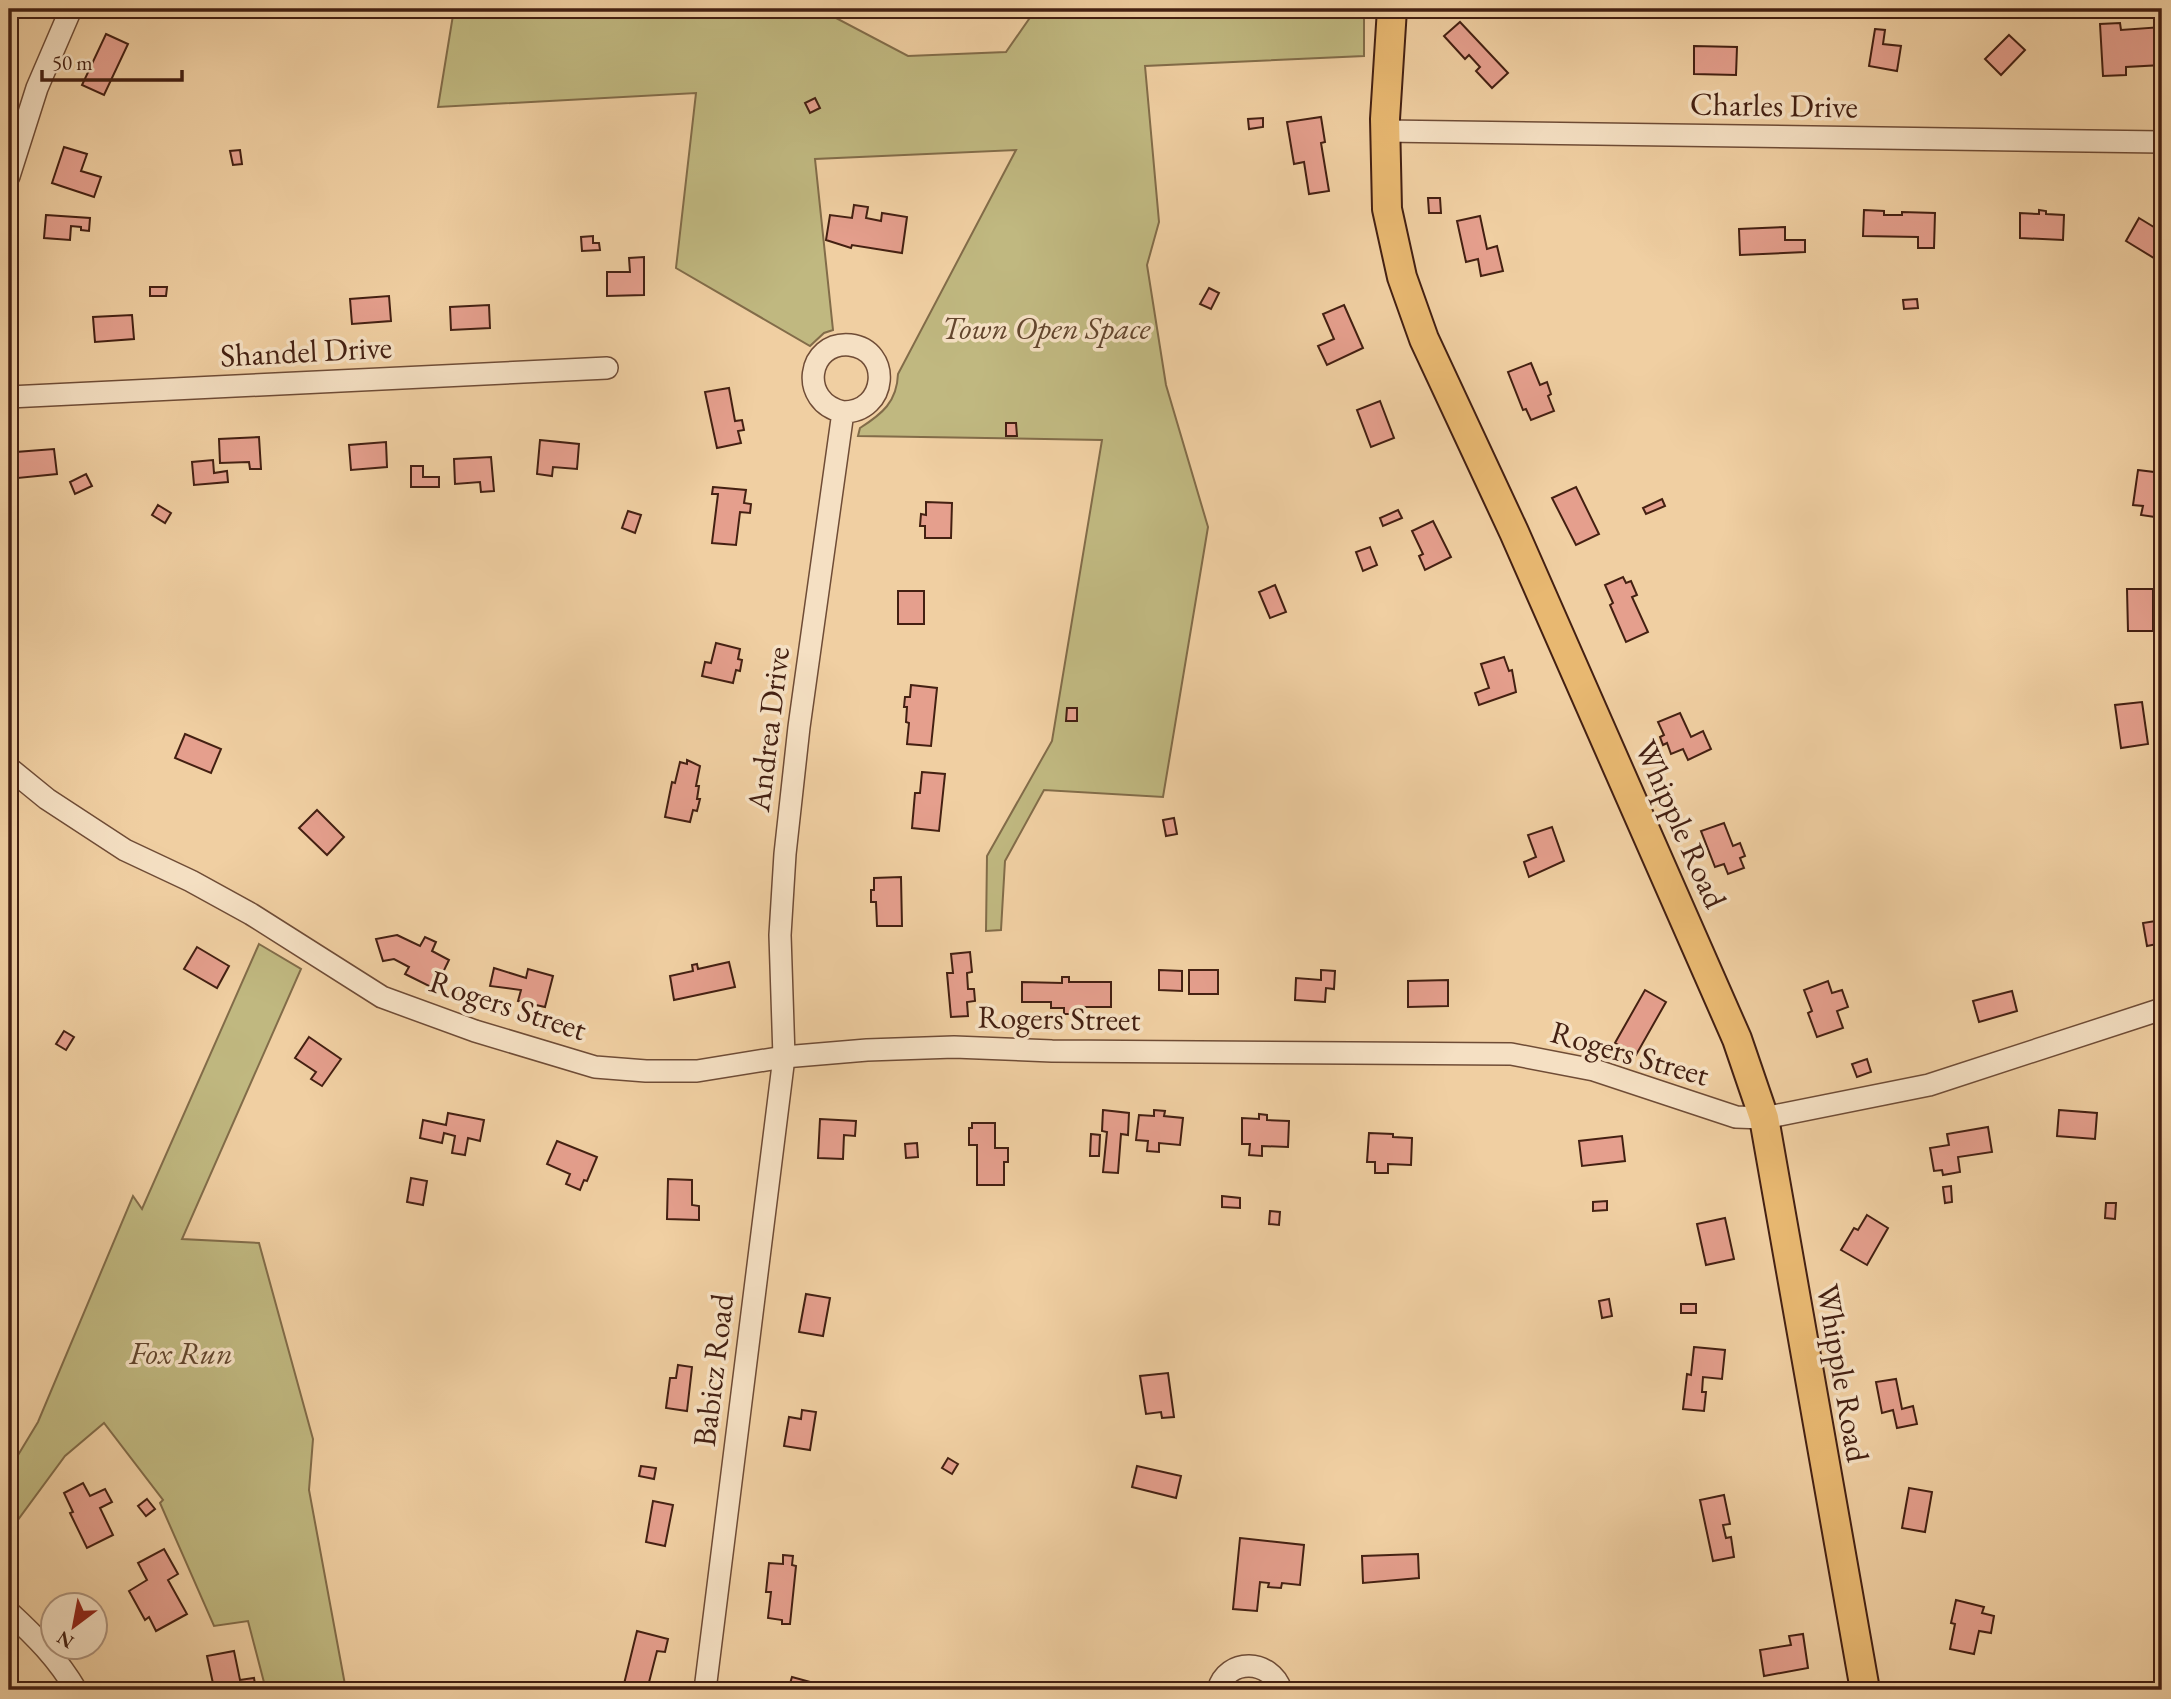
<svg xmlns="http://www.w3.org/2000/svg" width="2171" height="1699" font-family="'EB Garamond',serif">
<rect width="100%" height="100%" fill="#f0cfa2"/>
<filter id="stains"><feTurbulence type="fractalNoise" baseFrequency=".00286" numOctaves="4"/><feColorMatrix values="0 0 0 0 .2 0 0 0 0 .09 0 0 0 0 .02 0 0 0 .5 -.17"/></filter>
<radialGradient id="worn" r=".72"><stop offset=".6" stop-color="#630" stop-opacity="0"/><stop offset="1" stop-color="#630" stop-opacity=".3"/></radialGradient>
<g fill="#c0b880" stroke="#826c49" stroke-width="2">
<path d="M454 9H819L908 56 1006 52 1036 9H1364V56L1145 66 1159 222 1147 265 1166 385 1208 527 1163 797 1044 790 1005 861 1001 930 986 931 987 856 1052 741 1102 440 858 436 860 428C882 414 897 402 898 374L1016 150 815 159 833 330 824 333 810 346 676 268 696 93 438 107Z"/>
<polygon points="259,944 301,969 182,1239 259,1243 313,1439 309,1490 346,1690 266,1690 248,1621 214,1626 160,1503 163,1500 104,1423 65,1456 9,1532 9,1470 38,1422 133,1196 142,1209"/>
</g>
<g fill="#e59f8d" stroke="#442012" stroke-width="2">
<polygon points="1460,22 1508,73 1492,88 1476,71 1480,67 1469,55 1465,59 1444,36"/>
<polygon points="2120,23 2121,30 2162,27 2162,65 2126,67 2126,75 2103,76 2100,24"/>
<polygon points="1875,29 1885,30 1883,44 1901,46 1897,71 1869,66"/>
<polygon points="106,34 128,44 104,95 82,85"/>
<polygon points="2009,35 2025,50 2001,75 1985,59"/>
<polygon points="1694,46 1737,47 1736,75 1694,74"/>
<polygon points="815,98 820,108 810,113 805,103"/>
<polygon points="1321,117 1325,142 1321,143 1329,191 1309,194 1304,162 1294,164 1287,122"/>
<polygon points="1263,118 1263,127 1249,129 1248,119"/>
<polygon points="64,147 87,154 81,171 101,177 94,197 52,183"/>
<polygon points="240,150 242,164 233,165 230,151"/>
<polygon points="1428,198 1440,198 1441,213 1429,213"/>
<polygon points="854,205 868,207 866,218 881,221 882,213 907,217 902,253 852,245 851,248 826,240 830,215 852,218"/>
<polygon points="1864,210 1884,211 1884,215 1902,215 1902,212 1935,213 1934,248 1918,248 1918,237 1863,236"/>
<polygon points="2039,210 2046,211 2046,214 2064,215 2063,240 2020,238 2020,213 2039,214"/>
<polygon points="46,215 90,218 89,231 81,230 81,227 71,226 70,240 44,238"/>
<polygon points="1480,216 1487,249 1497,246 1503,271 1481,276 1478,259 1466,262 1457,221"/>
<polygon points="2139,218 2162,232 2162,263 2126,241"/>
<polygon points="1785,227 1785,240 1805,240 1805,252 1740,255 1739,229"/>
<polygon points="593,236 593,243 599,243 600,250 582,251 581,237"/>
<polygon points="644,257 644,295 607,296 607,272 630,272 629,258"/>
<polygon points="150,287 167,287 166,296 150,296"/>
<polygon points="1209,288 1219,293 1211,309 1200,304"/>
<polygon points="389,296 391,321 352,324 350,299"/>
<polygon points="1917,299 1918,308 1904,309 1903,300"/>
<polygon points="489,305 490,328 451,330 450,307"/>
<polygon points="1344,305 1363,348 1327,365 1318,346 1334,339 1323,314"/>
<polygon points="132,315 134,339 95,342 93,317"/>
<polygon points="1531,363 1540,385 1547,382 1551,394 1548,396 1554,411 1531,420 1526,409 1523,410 1508,372"/>
<polygon points="729,388 735,421 742,420 744,430 738,431 741,443 717,448 705,392"/>
<polygon points="1380,401 1394,438 1371,447 1357,410"/>
<polygon points="1006,423 1016,423 1017,436 1006,436"/>
<polygon points="259,437 261,469 250,469 249,462 220,463 219,439"/>
<polygon points="540,440 579,444 577,469 553,467 552,476 537,474"/>
<polygon points="386,442 387,467 351,470 349,445"/>
<polygon points="54,449 57,474 18,478 16,452"/>
<polygon points="491,457 494,491 481,492 480,482 455,484 454,459"/>
<polygon points="213,460 214,473 227,471 228,482 194,485 192,462"/>
<polygon points="411,466 423,466 423,477 439,477 439,487 411,487"/>
<polygon points="2138,470 2162,473 2162,518 2141,515 2143,506 2133,505"/>
<polygon points="86,474 92,486 75,494 70,482"/>
<polygon points="713,487 746,490 744,503 751,504 750,513 740,512 736,545 712,543 718,494 712,494"/>
<polygon points="1576,487 1599,534 1576,545 1552,498"/>
<polygon points="1662,499 1665,506 1646,514 1643,508"/>
<polygon points="926,502 952,503 951,538 925,538 925,526 920,526 921,514 926,515"/>
<polygon points="158,505 171,513 165,523 152,515"/>
<polygon points="1398,510 1402,518 1383,526 1380,518"/>
<polygon points="628,511 641,515 635,533 622,528"/>
<polygon points="1433,521 1451,557 1425,570 1419,556 1423,554 1412,531"/>
<polygon points="1370,547 1377,565 1363,571 1356,552"/>
<polygon points="1623,577 1626,583 1631,581 1637,595 1632,597 1648,632 1626,642 1610,605 1613,603 1605,585"/>
<polygon points="1275,585 1286,612 1270,618 1259,592"/>
<polygon points="2127,589 2153,589 2153,631 2128,631"/>
<rect x="898" y="591" width="26" height="33"/>
<polygon points="716,643 740,649 738,659 742,660 740,671 736,670 733,683 702,676 705,662 711,663"/>
<polygon points="1504,657 1509,671 1512,670 1516,692 1479,705 1475,693 1489,688 1481,664"/>
<polygon points="911,685 937,688 931,746 907,744 909,723 906,722 907,707 904,707 905,697 910,697"/>
<polygon points="2142,702 2148,744 2121,748 2115,705"/>
<polygon points="1067,708 1077,708 1077,721 1066,721"/>
<polygon points="1680,713 1691,737 1703,731 1711,749 1688,760 1683,749 1671,754 1667,743 1663,745 1660,737 1664,735 1658,722"/>
<polygon points="185,734 221,749 211,773 175,758"/>
<polygon points="687,760 700,766 696,786 699,786 697,799 700,799 697,811 693,810 690,822 665,817 672,782 675,783 680,762 687,764"/>
<polygon points="922,772 945,774 939,831 912,828 915,793 920,793"/>
<polygon points="317,810 344,837 327,855 299,828"/>
<polygon points="1174,818 1177,834 1166,836 1163,820"/>
<polygon points="1724,823 1733,846 1740,843 1745,856 1740,858 1744,868 1728,874 1724,864 1715,867 1701,831"/>
<polygon points="1552,827 1564,861 1529,877 1524,862 1536,857 1528,835"/>
<polygon points="901,877 902,926 877,926 876,902 871,902 871,890 874,890 874,878"/>
<polygon points="2162,920 2162,943 2147,946 2143,923"/>
<polygon points="397,935 420,946 425,937 436,942 432,951 449,960 435,989 405,974 409,967 394,959 383,961 376,939"/>
<polygon points="197,947 229,966 217,988 184,969"/>
<polygon points="970,952 972,972 967,973 968,989 974,989 975,1001 967,1002 968,1016 951,1017 947,973 953,973 951,954"/>
<polygon points="729,962 735,987 674,1000 670,976 693,971 692,965 697,964 698,969"/>
<polygon points="494,968 526,978 528,969 553,976 545,1007 518,1001 521,990 490,986"/>
<polygon points="1159,970 1182,971 1182,991 1159,990"/>
<rect x="1189" y="970" width="29" height="24"/>
<polygon points="1321,970 1335,971 1334,989 1326,988 1325,1002 1295,1000 1296,978 1321,980"/>
<polygon points="1062,977 1069,977 1069,982 1111,982 1111,1007 1076,1007 1076,1014 1064,1014 1064,1008 1051,1008 1051,1002 1022,1002 1022,982 1062,983"/>
<polygon points="1448,980 1448,1006 1408,1007 1408,981"/>
<polygon points="1828,981 1832,993 1842,990 1848,1007 1837,1011 1843,1028 1817,1037 1808,1013 1812,1011 1804,990"/>
<polygon points="1645,990 1666,1002 1636,1055 1615,1043"/>
<polygon points="2012,991 2017,1011 1979,1022 1973,1001"/>
<polygon points="64,1031 74,1037 66,1050 56,1044"/>
<polygon points="309,1037 341,1059 322,1086 311,1079 316,1072 295,1058"/>
<polygon points="1867,1059 1871,1072 1857,1077 1852,1064"/>
<polygon points="1103,1110 1129,1113 1128,1135 1121,1134 1118,1173 1103,1172 1107,1132 1102,1131"/>
<polygon points="1154,1110 1165,1111 1164,1116 1183,1118 1180,1145 1159,1143 1159,1152 1147,1151 1148,1141 1136,1140 1139,1115 1154,1116"/>
<polygon points="2059,1110 2097,1113 2095,1139 2057,1136"/>
<polygon points="448,1113 484,1120 480,1141 468,1138 465,1155 452,1153 455,1136 444,1133 442,1143 420,1138 423,1120 446,1125"/>
<polygon points="1259,1114 1267,1115 1267,1120 1289,1121 1288,1147 1262,1146 1262,1156 1249,1155 1250,1144 1242,1144 1242,1118 1259,1119"/>
<polygon points="820,1119 856,1121 855,1136 844,1135 843,1159 818,1158"/>
<polygon points="972,1123 995,1123 995,1148 1008,1148 1008,1162 1004,1162 1004,1185 977,1185 977,1145 969,1145 969,1128 972,1128"/>
<polygon points="1988,1127 1992,1152 1958,1157 1960,1172 1943,1175 1942,1170 1934,1171 1930,1148 1949,1145 1947,1134"/>
<polygon points="1369,1133 1393,1134 1393,1137 1412,1138 1411,1165 1388,1164 1388,1173 1375,1173 1375,1162 1367,1162"/>
<polygon points="1091,1134 1100,1135 1099,1156 1090,1156"/>
<polygon points="1622,1136 1625,1161 1582,1166 1579,1141"/>
<polygon points="557,1141 597,1157 587,1181 584,1180 580,1190 566,1184 570,1174 547,1164"/>
<polygon points="917,1143 918,1157 906,1158 905,1144"/>
<polygon points="411,1178 427,1181 423,1205 407,1202"/>
<polygon points="668,1179 692,1180 692,1205 699,1206 699,1220 667,1219"/>
<polygon points="1951,1186 1952,1202 1945,1203 1943,1187"/>
<polygon points="1222,1196 1240,1198 1240,1208 1222,1207"/>
<polygon points="1607,1201 1607,1210 1593,1211 1593,1202"/>
<polygon points="2106,1203 2116,1203 2115,1219 2105,1218"/>
<polygon points="1270,1211 1280,1212 1279,1225 1269,1224"/>
<polygon points="1867,1215 1888,1228 1867,1265 1841,1250 1854,1228 1858,1230"/>
<polygon points="1725,1218 1734,1259 1706,1265 1697,1224"/>
<polygon points="806,1294 830,1298 823,1336 799,1332"/>
<polygon points="1609,1299 1612,1316 1602,1318 1599,1301"/>
<rect x="1681" y="1304" width="15" height="9"/>
<polygon points="1694,1347 1725,1350 1722,1379 1703,1377 1702,1392 1706,1392 1704,1411 1683,1409 1687,1374 1691,1375"/>
<polygon points="678,1365 692,1367 687,1411 666,1408 670,1378 676,1378"/>
<polygon points="1168,1373 1174,1417 1162,1418 1161,1412 1146,1414 1140,1376"/>
<polygon points="1896,1379 1902,1409 1913,1406 1917,1424 1897,1428 1893,1410 1882,1413 1876,1382"/>
<polygon points="802,1410 816,1412 810,1450 784,1446 789,1417 801,1419"/>
<polygon points="948,1458 958,1464 952,1474 942,1468"/>
<polygon points="641,1466 656,1468 654,1479 639,1476"/>
<polygon points="1137,1466 1181,1476 1176,1498 1132,1487"/>
<polygon points="83,1483 90,1496 105,1489 112,1502 100,1508 113,1535 87,1548 70,1513 73,1512 64,1493"/>
<polygon points="1909,1488 1932,1492 1925,1532 1902,1528"/>
<polygon points="1724,1495 1730,1524 1723,1525 1726,1538 1731,1537 1734,1557 1713,1561 1700,1500"/>
<polygon points="147,1499 155,1509 146,1516 138,1506"/>
<polygon points="653,1501 673,1505 665,1546 646,1542"/>
<polygon points="1240,1538 1304,1545 1300,1585 1282,1583 1281,1588 1268,1587 1269,1583 1260,1582 1257,1611 1233,1609"/>
<polygon points="164,1549 178,1574 168,1580 187,1614 156,1631 149,1617 145,1620 129,1591 147,1580 138,1563"/>
<polygon points="1418,1554 1419,1578 1363,1583 1362,1556"/>
<polygon points="783,1555 793,1556 792,1565 796,1566 790,1624 782,1624 782,1620 768,1618 771,1592 766,1592 769,1563 783,1564"/>
<polygon points="1956,1600 1984,1607 1982,1613 1994,1616 1991,1633 1979,1631 1974,1654 1950,1649 1955,1624 1951,1623"/>
<polygon points="637,1631 668,1639 665,1652 657,1651 647,1690 624,1684"/>
<polygon points="1803,1634 1808,1668 1764,1676 1760,1650 1791,1645 1789,1636"/>
<polygon points="234,1651 240,1680 254,1678 256,1690 214,1688 207,1656"/>
<polygon points="792,1677 814,1683 814,1687 818,1688 818,1690 788,1690"/>
</g>
<g fill="none" stroke-linecap="round" stroke-linejoin="round">
<g stroke="#6f4c36" stroke-width="24">
<g id="minor">
<polyline points="1385,131 2162,142"/>
<polyline points="9,176 37,88 71,9"/>
<polyline points="9,397 607,368"/>
<polyline points="9,768 47,799 125,850 191,881 251,914 382,997 475,1031 595,1067 646,1071 697,1071 784,1057 867,1050 954,1047 1052,1051 1511,1054 1594,1070 1736,1117 1764,1118 1929,1085 2162,1009"/>
<path d="M9 1612C35 1636 58 1659 76 1690"/>
<path d="M705 1690 784 1057 780 935 785 854 799 727 843 412C888 412 892 350 850 345 807 341 798 402 843 412"/>
<path d="M1218 1690C1227 1657 1271 1659 1281 1690"/>
</g>
</g>
<g stroke="#442012" stroke-width="32">
<polyline id="major" points="1392,9 1385,119 1387,209 1402,277 1424,339 1514,532 1737,1039 1764,1118 1865,1690"/>
</g>
<use href="#minor" stroke="#f5e0c3" stroke-width="21"/>
<use href="#major" stroke="#e8b871" stroke-width="28"/>
</g>
<g text-anchor="middle" dominant-baseline="central" stroke-width="7" stroke-linejoin="round" paint-order="stroke">
<g font-size="32" fill="#442012" stroke="#f5e0c3">
<text transform="translate(1774 105) rotate(1)">Charles Drive</text>
<text transform="translate(306 351) rotate(-3)">Shandel Drive</text>
<text transform="translate(768 729) rotate(-83)">Andrea Drive</text>
<text transform="translate(1681 824) rotate(66)">Whipple Road</text>
<text transform="translate(508 1005) rotate(18)">Rogers Street</text>
<text transform="translate(1059 1018) rotate(1)">Rogers Street</text>
<text transform="translate(1630 1053) rotate(16)">Rogers Street</text>
<text transform="translate(713 1370) rotate(-83)">Babicz Road</text>
<text transform="translate(1843 1373) rotate(80)">Whipple Road</text>
</g>
<g font-size="32" font-style="italic" fill="#63462e" stroke="#f5e0c3">
<text x="1046" y="328">Town Open Space</text>
<text x="181" y="1353">Fox Run</text>
</g>
</g>
<rect width="2171" height="1699" fill="none" stroke="#f0cfa2" stroke-width="35"/>
<rect x="10" y="10" width="2150" height="1678" fill="none" stroke="#442012" stroke-width="3.5"/>
<rect x="18" y="18" width="2136" height="1664" fill="none" stroke="#442012" stroke-width="2"/>
<g transform="translate(74 1626) rotate(212)"><circle r="33" fill="#f5e0c3" stroke="#ae937c" stroke-width="2"/>
<path d="M0-5L12 26L0 18L-12 26Z" fill="#8f2418"/>
<text y="-10" font-size="19" font-weight="bold" text-anchor="middle" fill="#442012">N</text>
</g>
<path d="M42 70v10h140v-10" fill="none" stroke="#442012" stroke-width="3.5"/>
<text x="52" y="70" font-size="21" fill="#442012" stroke="#f5e0c3" stroke-width="5" paint-order="stroke">50 m</text>
<rect width="100%" height="100%" filter="url(#stains)"/>
<rect width="100%" height="100%" fill="url(#worn)"/>
</svg>
